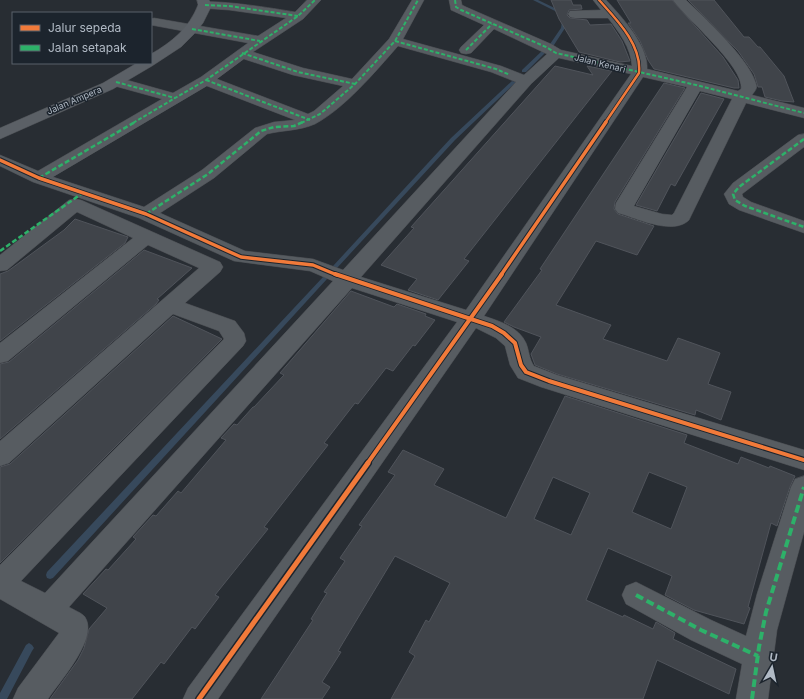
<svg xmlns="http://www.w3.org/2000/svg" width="804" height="699" font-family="Inter,sans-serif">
<rect width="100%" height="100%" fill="#282d33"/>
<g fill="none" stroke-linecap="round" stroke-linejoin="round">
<g fill="#37495c" fill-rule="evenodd">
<polygon points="533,0 538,0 567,14 565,28 552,48 548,47 561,28 563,15"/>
<polygon points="544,49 548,50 526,72 522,72 522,70"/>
<polygon points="512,81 516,82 455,140 337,268 333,268 332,267 333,266 451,138"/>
<polygon points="325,276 327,277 328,278 327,279 53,578 50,579 47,578 46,575 47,572 323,277"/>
<polygon points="29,643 32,645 34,648 32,651 7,699 0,699 0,693 26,645"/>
</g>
</g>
<g fill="#40444a" stroke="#50545b" fill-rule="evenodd">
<polygon points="551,0 571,0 573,5 581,5 582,9 569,10 567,15 570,18 587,20 590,25 611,24 622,41 630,61 620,62 579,52 559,19"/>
<polygon points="617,0 672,0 723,57 738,80 739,88 734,88 654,69 648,60 640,41 628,23 631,23"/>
<polygon points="688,0 714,0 744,37 749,37 758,47 760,47 784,76 794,102 782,101 765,97 762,87 758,87 754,74 738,51"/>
<polygon points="555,66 593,75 587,66 612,71 464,259 469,261 438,300 408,290 417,279 381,265 414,228 411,227"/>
<polygon points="664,83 685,88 615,202 614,209 618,214 654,226 637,255 596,241 556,305 611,325 603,339 667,361 678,338 720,353 708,384 731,392 721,420 696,410 695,415 557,374 535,365 531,354 541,337 514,327 504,322 542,270 540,269"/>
<polygon points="701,93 724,99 675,186 671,184 657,211 636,205"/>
<polygon points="75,219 128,237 125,243 0,341 0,274 8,271 64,230"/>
<polygon points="144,250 192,268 157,299 159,300 156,304 0,439 0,364 9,362"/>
<polygon points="351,291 394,307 397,304 426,314 425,316 435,320 415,346 413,345 393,371 386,368 358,404 355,403 324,443 328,445 264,527 268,529 215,595 219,597 195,629 192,627 164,664 161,662 132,699 50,699 78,660 84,648 89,629 107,608 83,594 106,569 108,570 136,539 133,537 153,515 156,516 178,491 181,493 226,440 221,438 234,424 237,425 253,407 254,407 284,375 280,373"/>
<polygon points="173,316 222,339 0,563 0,467 10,464"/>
<path d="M565 396 687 435 684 443 738 464 741 457 769 468 770 466 795 476 790 487 777 526 771 523 748 607 750 608 744 624 694 610 665 595 672 576 608 548 586 600 623 617 624 615 653 629 656 622 675 633 673 639 736 669 729 694 657 660 643 699H391L415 656 409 652 426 620 429 622 450 583 395 556 338 651 341 652 322 682 330 687 322 699H261L313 620 311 619 327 593 324 592 345 561 340 558 362 526 359 525 395 475 388 472 403 450 444 469 434 485 506 518ZM649 472 687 487 671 529 632 512ZM553 477 590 493 571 535 534 519Z"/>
</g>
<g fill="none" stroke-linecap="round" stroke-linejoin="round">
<g stroke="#46494e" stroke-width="1">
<g id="street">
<path d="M307 0H321L303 19 253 52 303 68 352 79 389 39 412 0H424L403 39 501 66 524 75 547 54 494 29 471 53 466 54 461 53 459 50 461 47 484 25 451 10 449 0H461L462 5 466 7 551 44 561 50 632 66C631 48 619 32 608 18H575L570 17 568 14 570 11 601 10 593 0H606C621 16 649 46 647 69L738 91 741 89C745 67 685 18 673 0H686C704 17 751 61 756 84 758 88 755 91 752 95L804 108V118L746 103 689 220C673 236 636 218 618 213L615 209 616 203 687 87 643 77 484 316C499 321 519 327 526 343 529 350 529 359 534 366L557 375 804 450V470L541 387 518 378 510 365 505 346 496 338 476 328 218 699H183L188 688 457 322 352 288 69 607C74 610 82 613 85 617 99 638 60 681 48 699H13L18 688 59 633 0 599V565L224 339 219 331 173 314 9 463 0 466V441L199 268 148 245 8 361 0 363V343L133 238 77 212 7 270 0 271V255L69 200 75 199 81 200 220 262 223 267 220 272 185 303 235 321 244 333 246 341 243 346 21 581 45 593 333 281 310 271 234 261 139 218 33 182 0 166V155L38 171 162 99 111 85 108 82 111 79 116 77 173 93 201 77 248 43 151 25V19L154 18 258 36 286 18 229 10 200 8 198 5 200 2C222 0 272 8 295 12ZM398 46 491 72 516 82 343 270 313 259 245 251 160 213 214 178 267 134C283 130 299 131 315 124 345 108 375 72 398 46ZM559 58 631 74 466 310 361 277 531 84ZM244 59 293 75 343 86 314 111 308 114 217 79ZM207 86 295 120 274 122 255 128 202 170 144 207 53 177ZM700 91 732 99 674 213 672 215 662 214 634 206Z"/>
<polygon points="804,134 804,147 742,194 743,197 751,202 804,221 804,233 739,210 729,204 724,194 733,183 798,135"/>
<polygon points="804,476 804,532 777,630 768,699 736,699 742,664 691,640 626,604 622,595 626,586 636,582 711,620 746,636 757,594 791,487 795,479"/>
</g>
</g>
<g stroke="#46494e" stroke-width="1">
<path id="secondary" d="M197 0H209L212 5 203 23 195 33 181 47 152 66 113 89 0 139V128L103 83 137 63H151V54C172 42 189 28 198 5Z"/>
</g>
<use href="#street" fill="#575c61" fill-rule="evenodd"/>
<use href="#secondary" fill="#5b6066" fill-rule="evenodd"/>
<g stroke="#2db169" stroke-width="2" stroke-dasharray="4 2" stroke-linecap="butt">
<polyline points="455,0 456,7 461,10 546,47 556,53 696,85 804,113"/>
<polyline points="205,5 229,6 298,16"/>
<polyline points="192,29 260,41"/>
<polyline points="395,41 496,69 510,75"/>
<polyline points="466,50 492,24"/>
<polyline points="242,53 298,72 355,84"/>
<polyline points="206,80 310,120"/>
<polyline points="116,82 175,98 206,80 298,16 315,0"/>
<polyline points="133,123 175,98"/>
<polyline points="301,123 320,114 355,84 395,41 418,0"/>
</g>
<g stroke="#2db169" stroke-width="2.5" stroke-dasharray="5 2.5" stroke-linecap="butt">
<polyline points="804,139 739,187 733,194 735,200 745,206 804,227"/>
<polyline points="39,178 135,122"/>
<polyline points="146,214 208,174 261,131 274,127 294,126 303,122"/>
<polyline points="0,251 84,192"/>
</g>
<g stroke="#2db169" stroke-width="4" stroke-dasharray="8 4" stroke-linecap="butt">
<polyline points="636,595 701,630 758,656"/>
<polyline points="752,699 759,647 766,612 804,487"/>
</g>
<g stroke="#1c242d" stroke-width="4">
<path id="cycleway-far3" d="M599 0C617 20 642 45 639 73L605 123"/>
</g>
<g stroke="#1c242d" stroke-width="5.5">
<g id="cycleway-far2">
<polyline points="0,160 39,178 146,214 241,257 313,265 337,275"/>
<polyline points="501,275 606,122"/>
</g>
</g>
<g stroke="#1c242d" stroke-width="6">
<g id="cycleway-far1">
<polyline points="335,274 492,326 504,333 515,343 521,365 526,372 549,381 804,460"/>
<polyline points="367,464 502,274"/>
</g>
</g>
<g stroke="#1c242d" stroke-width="8">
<polyline id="cycleway" points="199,699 368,463"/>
</g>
<use href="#cycleway-far3" stroke="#f17a3a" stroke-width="2.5"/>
<use href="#cycleway-far2" stroke="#f17a3a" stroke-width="3.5"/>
<use href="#cycleway-far1" stroke="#f17a3a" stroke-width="4"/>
<use href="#cycleway" stroke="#f17a3a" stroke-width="5"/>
</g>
<g text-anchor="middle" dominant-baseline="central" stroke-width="3" stroke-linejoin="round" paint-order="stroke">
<g font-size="9" fill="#b1bac5" stroke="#1c242d">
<text transform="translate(600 63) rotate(14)">Jalan Kenari</text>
<text transform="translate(74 100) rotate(-23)">Jalan Ampera</text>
</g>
</g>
<rect x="12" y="12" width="140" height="52" fill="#1c242d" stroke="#58606a"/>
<rect x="20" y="25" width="20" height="6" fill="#f17a3a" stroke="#58606a"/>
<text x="48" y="32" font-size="12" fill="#b1bac5">Jalur sepeda</text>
<rect x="20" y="45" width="20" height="6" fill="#2db169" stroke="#58606a"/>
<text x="48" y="52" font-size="12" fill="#b1bac5">Jalan setapak</text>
<g transform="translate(772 667) rotate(9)" stroke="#1c242d" stroke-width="3" paint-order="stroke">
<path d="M0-3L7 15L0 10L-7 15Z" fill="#b1bac5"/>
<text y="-6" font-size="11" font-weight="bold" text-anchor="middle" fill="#b1bac5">U</text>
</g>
</svg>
